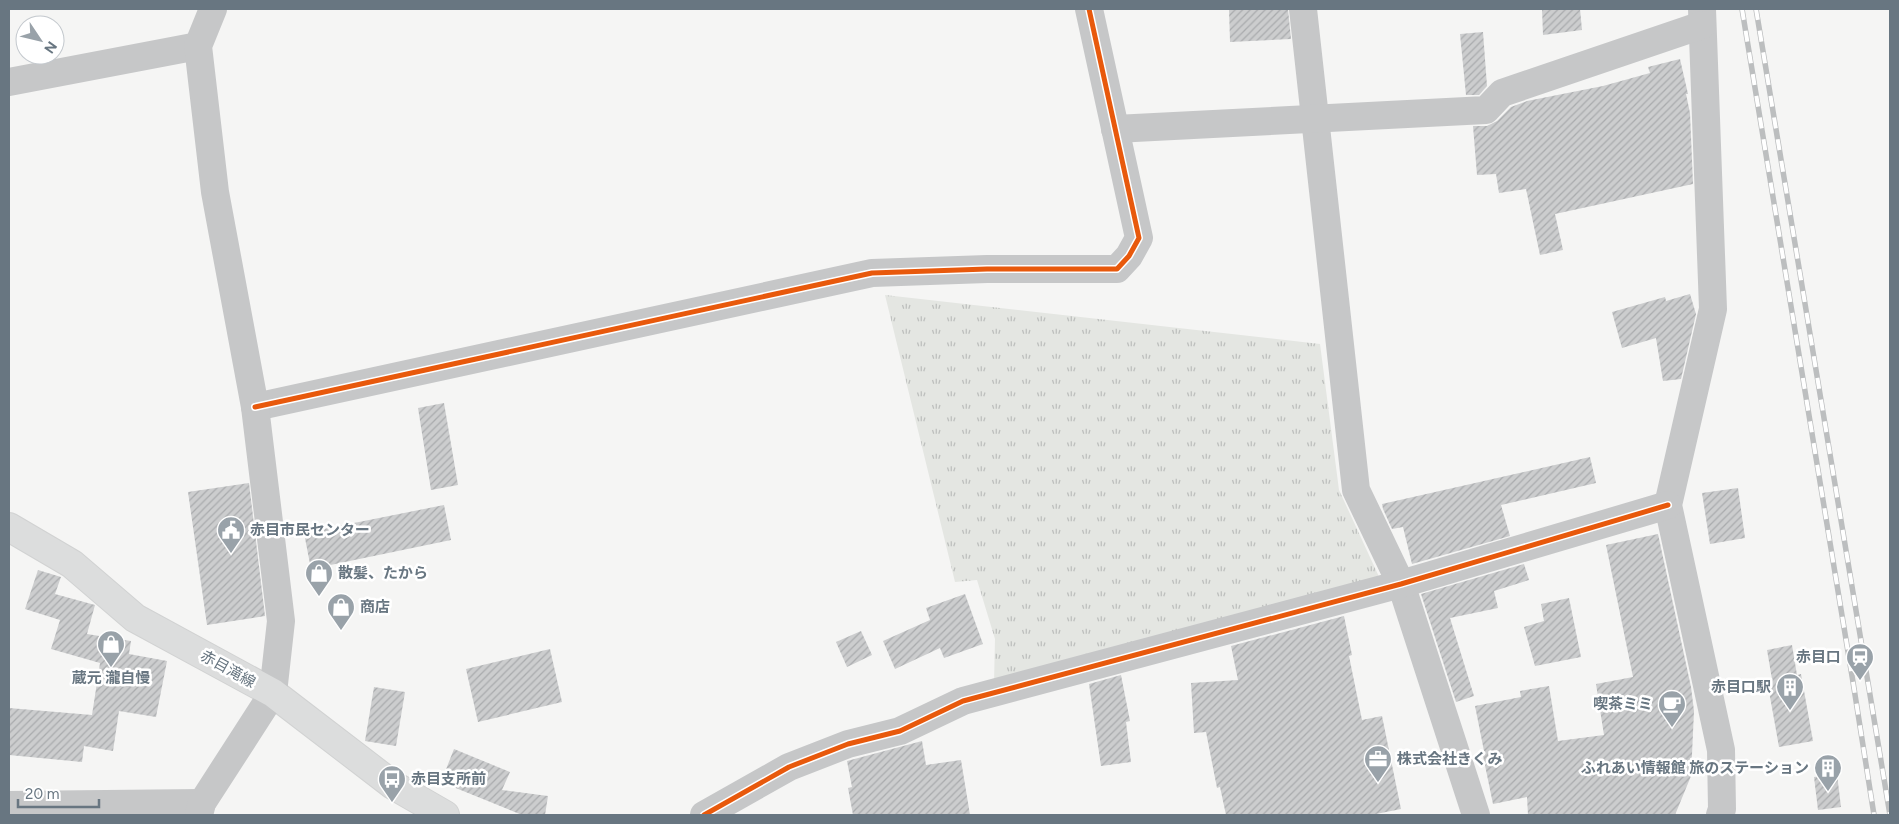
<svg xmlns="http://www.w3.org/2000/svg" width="1899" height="824" font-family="Figtree,'Noto Sans JP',sans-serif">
<defs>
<pattern id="grass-tufts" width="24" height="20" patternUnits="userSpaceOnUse" patternTransform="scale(1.25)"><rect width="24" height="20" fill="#e4e6e2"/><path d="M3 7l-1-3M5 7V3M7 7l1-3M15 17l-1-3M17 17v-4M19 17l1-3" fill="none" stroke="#bdbfbd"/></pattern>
<pattern id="building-hatch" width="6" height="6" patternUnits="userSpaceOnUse" patternTransform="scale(1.25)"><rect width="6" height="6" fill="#cccdce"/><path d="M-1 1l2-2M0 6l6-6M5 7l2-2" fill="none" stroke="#a9abad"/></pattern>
</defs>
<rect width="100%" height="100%" fill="#f5f5f4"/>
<polygon fill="url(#grass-tufts)" points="885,295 1320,344 1339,490 1381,581 994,683 995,639 977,580 955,582"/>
<g fill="url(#building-hatch)">
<polygon points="1229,9 1288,9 1291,39 1230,42"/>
<polygon points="1542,9 1580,9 1582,30 1543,35"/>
<polygon points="1483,32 1487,86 1479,95 1466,95 1460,34"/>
<polygon points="1680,59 1688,94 1686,94 1690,113 1693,184 1555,214 1563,250 1540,255 1526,189 1499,193 1496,174 1477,175 1473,126 1487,126 1497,121 1511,107 1527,101 1603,86 1650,73 1648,67"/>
<polygon points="1690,294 1696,314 1681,379 1663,381 1656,338 1622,348 1612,312 1665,297 1666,301"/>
<polygon points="444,403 458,485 431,490 418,408"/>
<polygon points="1590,457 1596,483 1501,505 1510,536 1412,564 1403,527 1392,529 1383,509 1382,504"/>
<polygon points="249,483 265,616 207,625 188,492"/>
<polygon points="1738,488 1745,538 1710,544 1702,493"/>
<polygon points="444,505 451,540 311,569 304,533"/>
<polygon points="1658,534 1691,687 1694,711 1691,776 1675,815 1528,815 1527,797 1493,804 1482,751 1484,751 1475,706 1521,697 1520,691 1549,686 1558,741 1604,735 1596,684 1633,677 1606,545"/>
<polygon points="1524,564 1529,580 1494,591 1498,608 1450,618 1474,696 1456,702 1421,594"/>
<polygon points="38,570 61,577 55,594 95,605 87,634 131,641 129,654 167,661 156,717 119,711 113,751 84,746 82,762 9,755 9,708 92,715 100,663 51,649 60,620 25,609"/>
<polygon points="965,594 983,644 944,658 940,648 895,669 883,641 930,620 926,608"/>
<polygon points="1569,598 1581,657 1535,666 1524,627 1544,621 1541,604"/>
<polygon points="1344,616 1352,655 1349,656 1362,720 1382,716 1401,809 1371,815 1226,815 1220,787 1217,788 1206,732 1194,733 1191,683 1238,680 1231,646"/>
<polygon points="861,631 872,655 847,667 836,642"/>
<polygon points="1792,645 1797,675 1801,674 1813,741 1779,747 1767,680 1772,679 1767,650"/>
<polygon points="550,649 562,702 478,722 466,669"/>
<polygon points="1121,675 1130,721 1126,722 1131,762 1101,766 1089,684"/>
<polygon points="374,687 405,692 396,746 365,741"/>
<polygon points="922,741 926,765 961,760 970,815 853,815 848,788 852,787 847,761"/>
<polygon points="454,749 510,772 502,790 548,796 545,815 522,815 441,782"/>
<polygon points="1837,774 1841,807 1818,810 1814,777"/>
</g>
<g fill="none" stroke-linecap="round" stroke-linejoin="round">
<g stroke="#d1d2d2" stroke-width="30">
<polyline id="secondary" points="9,527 72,564 135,618 273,693 393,785 445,815"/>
</g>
<g stroke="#c6c7c8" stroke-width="28">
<polyline points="1303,9 1356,490 1401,584 1476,815"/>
<polyline points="1702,9 1713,309 1668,505 1721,750 1722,809 1720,815"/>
<polyline points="9,82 198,46"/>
<polyline points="1115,129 1486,110 1502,93 1702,25"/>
<polyline points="255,407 872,273 987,269 1117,269 1129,256 1139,238 1089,9"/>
<polyline points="9,805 202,803"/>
<polyline points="199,815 202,803 273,693 281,621 255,407 215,192 198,46 213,9"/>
<polyline points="704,815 789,767 848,744 900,731 963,701 1401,584 1668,505"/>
</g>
<use href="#secondary" stroke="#dcdddd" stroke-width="28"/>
<g stroke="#bcbebf" stroke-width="5.5">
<g id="rail">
<polyline points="1742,9 1853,682 1874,815"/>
<polyline points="1756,9 1890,815"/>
</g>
</g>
<use href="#rail" stroke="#fff" stroke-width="4" stroke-dasharray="11" stroke-linecap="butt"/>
<g stroke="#fff" stroke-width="8">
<g id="cycleway">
<polyline points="255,407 872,273 987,269 1117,269 1129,256 1139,238 1089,9"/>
<polyline points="704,815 789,767 848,744 900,731 963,701 1401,584 1668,505"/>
</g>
</g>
<use href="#cycleway" stroke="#e8590c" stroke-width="5"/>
</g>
<defs>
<g id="civic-pin" transform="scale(1.4375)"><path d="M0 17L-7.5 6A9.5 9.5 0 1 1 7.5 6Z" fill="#99a2a9" stroke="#fff"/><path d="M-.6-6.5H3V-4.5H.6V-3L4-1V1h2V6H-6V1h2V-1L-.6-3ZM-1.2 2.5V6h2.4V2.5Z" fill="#fff"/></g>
<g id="shop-pin" transform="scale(1.4375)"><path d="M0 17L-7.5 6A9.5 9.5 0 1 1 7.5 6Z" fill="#99a2a9" stroke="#fff"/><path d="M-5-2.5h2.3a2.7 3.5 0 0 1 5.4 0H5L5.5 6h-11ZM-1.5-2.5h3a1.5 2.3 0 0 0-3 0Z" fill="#fff"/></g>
<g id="station-pin" transform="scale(1.4375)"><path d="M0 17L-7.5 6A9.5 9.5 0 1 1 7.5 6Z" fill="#99a2a9" stroke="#fff"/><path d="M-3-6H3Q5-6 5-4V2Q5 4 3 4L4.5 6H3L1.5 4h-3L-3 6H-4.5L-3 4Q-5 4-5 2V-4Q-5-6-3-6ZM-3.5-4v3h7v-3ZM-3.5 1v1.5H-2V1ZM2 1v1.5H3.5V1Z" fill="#fff"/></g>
<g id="building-pin" transform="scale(1.4375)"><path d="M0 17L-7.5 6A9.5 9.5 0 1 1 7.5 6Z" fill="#99a2a9" stroke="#fff"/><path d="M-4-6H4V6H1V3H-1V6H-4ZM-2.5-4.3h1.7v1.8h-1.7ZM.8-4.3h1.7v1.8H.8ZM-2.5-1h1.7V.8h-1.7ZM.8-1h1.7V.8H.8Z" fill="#fff"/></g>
<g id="cafe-pin" transform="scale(1.4375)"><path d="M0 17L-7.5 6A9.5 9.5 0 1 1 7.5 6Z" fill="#99a2a9" stroke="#fff"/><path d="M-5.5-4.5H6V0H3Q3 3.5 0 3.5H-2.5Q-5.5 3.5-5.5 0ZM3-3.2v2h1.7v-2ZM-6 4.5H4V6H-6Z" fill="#fff"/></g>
<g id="office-pin" transform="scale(1.4375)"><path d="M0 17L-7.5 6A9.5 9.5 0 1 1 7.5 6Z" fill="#99a2a9" stroke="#fff"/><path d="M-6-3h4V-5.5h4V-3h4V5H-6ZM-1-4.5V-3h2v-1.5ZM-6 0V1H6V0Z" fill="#fff"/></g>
<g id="bus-pin" transform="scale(1.4375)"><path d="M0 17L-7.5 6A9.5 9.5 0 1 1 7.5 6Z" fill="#99a2a9" stroke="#fff"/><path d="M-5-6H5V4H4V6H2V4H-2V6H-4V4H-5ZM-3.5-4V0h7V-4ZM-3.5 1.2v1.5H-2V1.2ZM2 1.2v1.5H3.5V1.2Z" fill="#fff"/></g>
</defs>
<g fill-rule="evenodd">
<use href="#civic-pin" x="231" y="530"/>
<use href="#shop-pin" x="319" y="573"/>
<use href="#shop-pin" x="341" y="607"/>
<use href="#shop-pin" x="111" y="644"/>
<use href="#station-pin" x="1860" y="657"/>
<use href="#building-pin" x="1790" y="687"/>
<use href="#cafe-pin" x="1672" y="704"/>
<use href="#office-pin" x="1378" y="759"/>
<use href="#building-pin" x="1828" y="768"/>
<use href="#bus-pin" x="392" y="779"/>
</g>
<g text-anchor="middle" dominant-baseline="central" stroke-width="5" stroke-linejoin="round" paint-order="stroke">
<g font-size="15" font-weight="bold" fill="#687681" stroke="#fff" text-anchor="start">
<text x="250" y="530">赤目市民センター</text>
<text x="338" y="573">散髪、たから</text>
<text x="360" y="607">商店</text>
<text x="1841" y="657" text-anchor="end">赤目口</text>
<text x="111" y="678" text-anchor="middle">蔵元 瀧自慢</text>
<text x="1771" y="687" text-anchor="end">赤目口駅</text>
<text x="1653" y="704" text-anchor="end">喫茶ミミ</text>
<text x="1397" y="759">株式会社きくみ</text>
<text x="1809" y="768" text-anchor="end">ふれあい情報館 旅のステーション</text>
<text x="411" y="779">赤目支所前</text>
</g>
<g font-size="15" fill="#687681" stroke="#fff">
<text transform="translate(228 669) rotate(29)">赤目滝線</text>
</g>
</g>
<rect width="1899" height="824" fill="none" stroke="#687681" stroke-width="20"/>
<g transform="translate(40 40) rotate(125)"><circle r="24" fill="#ffffff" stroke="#c3c8cd"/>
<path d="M0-4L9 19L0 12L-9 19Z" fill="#99a2a9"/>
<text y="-8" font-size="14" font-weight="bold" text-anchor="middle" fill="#687681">N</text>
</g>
<path d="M18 799v8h81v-8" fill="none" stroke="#687681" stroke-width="2.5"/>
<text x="25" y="799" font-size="15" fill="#687681" stroke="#ffffff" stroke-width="4" paint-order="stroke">20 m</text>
</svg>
